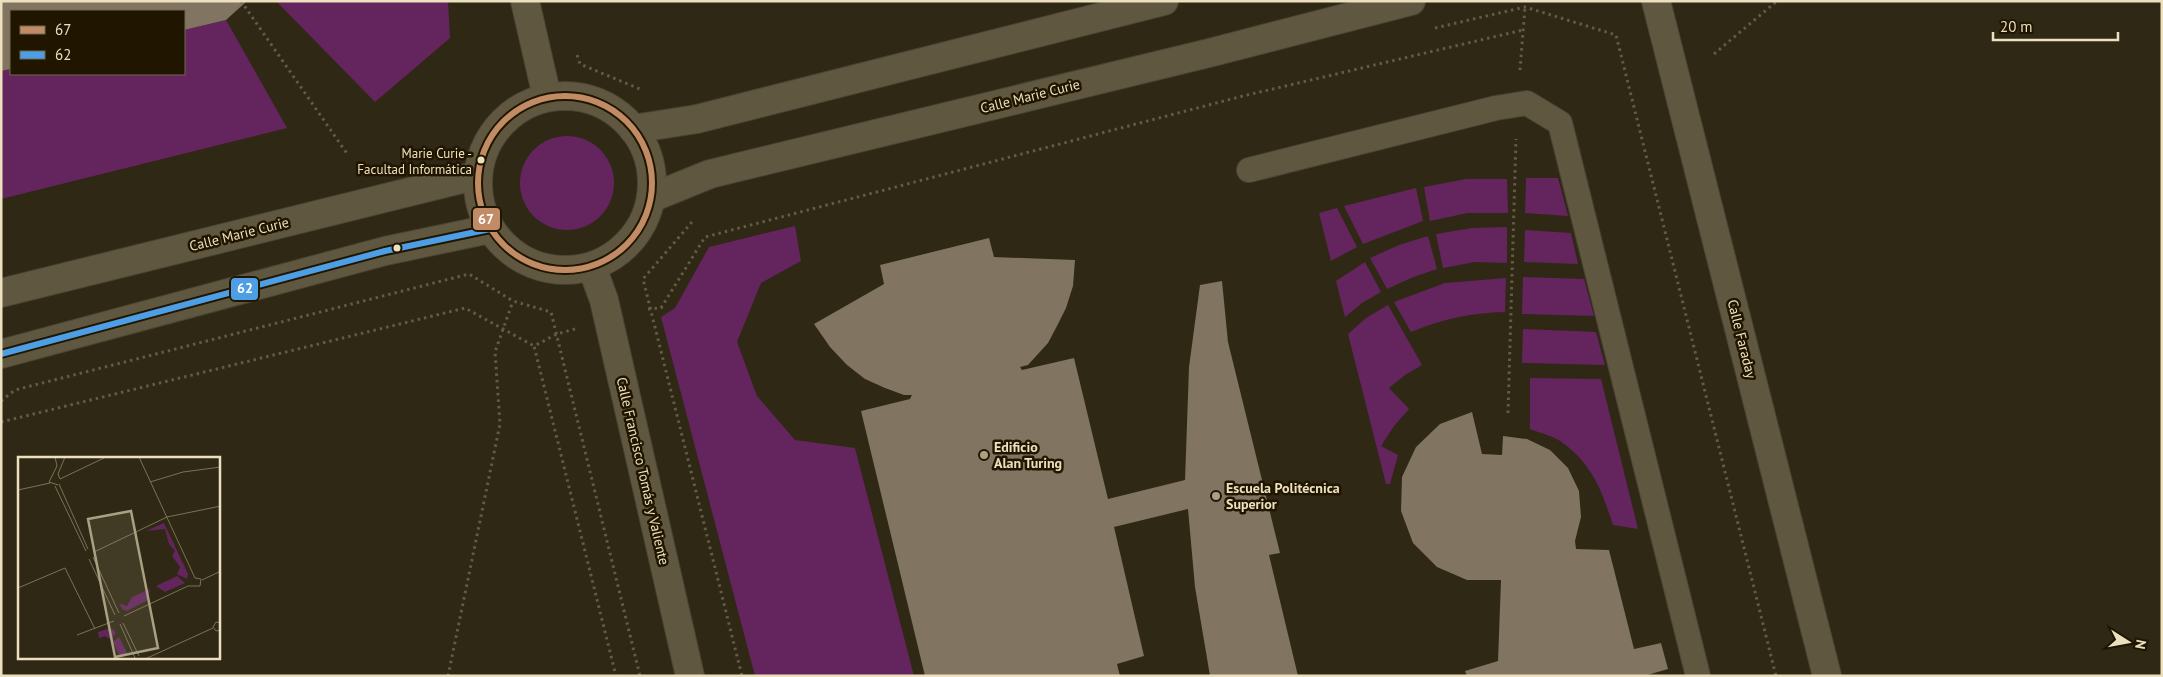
<svg xmlns="http://www.w3.org/2000/svg" width="2163" height="677" font-family="'PT Sans',sans-serif">
<rect width="100%" height="100%" fill="#2f2814"/>
<g fill="#64245e">
<polygon points="276,1 448,1 450,38 375,102"/>
<polygon points="226,20 287,128 1,199 1,71 11,69 11,74 184,74 184,30"/>
<circle cx="567" cy="183" r="47"/>
<polygon points="1526,178 1558,178 1568,216 1525,213"/>
<polygon points="1466,179 1507,179 1508,213 1468,213 1430,221 1424,187"/>
<polygon points="1416,188 1423,221 1363,244 1344,206"/>
<polygon points="1337,208 1357,247 1331,261 1319,213"/>
<polygon points="795,226 801,261 761,283 737,342 757,396 795,440 855,448 914,676 755,676 661,317 675,308 709,247"/>
<polygon points="1507,227 1507,263 1475,262 1443,268 1436,234 1472,228"/>
<polygon points="1525,230 1571,233 1578,264 1524,262"/>
<polygon points="1428,236 1437,269 1411,278 1387,289 1370,258 1399,245"/>
<polygon points="1365,262 1381,292 1362,303 1345,317 1336,281"/>
<polygon points="1523,277 1584,279 1594,316 1522,314"/>
<path d="M1506 278 1505 312C1471 313 1442 319 1411 332L1394 302 1445 283Z"/>
<polygon points="1388,305 1422,365 1405,375 1389,388 1409,409 1394,426 1381,446 1398,455 1390,484 1386,484 1348,334 1366,318"/>
<polygon points="1523,329 1596,332 1605,365 1522,363"/>
<path d="M1530 378 1601 379 1638 529 1613 525C1602 491 1592 464 1563 443 1554 436 1540 433 1530 429Z"/>
</g>
<g fill="#817461">
<polygon points="1,1 247,1 226,20 184,30 184,11 11,11 11,69 1,71"/>
<polygon points="989,238 994,257 1075,260 1073,286 1066,308 1057,326 1048,343 1028,365 1020,367 1022,370 1074,358 1108,499 1185,480 1189,367 1200,285 1222,281 1228,342 1280,553 1269,555 1298,676 1210,676 1195,587 1188,509 1114,527 1144,656 1117,664 1120,676 925,676 861,411 910,399 912,395 904,395 885,388 865,379 847,365 830,347 814,324 884,284 880,265"/>
<polygon points="1472,412 1482,454 1502,455 1503,436 1527,439 1550,450 1568,468 1579,491 1581,517 1575,541 1576,549 1609,550 1634,649 1661,643 1668,669 1644,676 1467,676 1465,671 1498,661 1501,580 1467,580 1437,567 1413,543 1401,511 1402,477 1416,447 1440,424"/>
</g>
<g fill="none" stroke-linecap="round" stroke-linejoin="round">
<g stroke="#4a4333" stroke-width="26">
<polyline id="lane" points="1249,170 1496,108 1527,103 1560,123 1698,676"/>
</g>
<g stroke="#4a4333" stroke-width="30">
<g id="street">
<polyline points="525,1 547,97"/>
<polyline points="1656,1 1827,676"/>
<circle cx="565" cy="183" r="87"/>
<polyline points="633,129 697,119 1164,1"/>
<polyline points="651,198 710,174 1209,53 1411,1"/>
<polyline points="592,267 604,300 690,676"/>
<polyline points="1,293 478,175"/>
<polyline points="1,354 385,251 490,229"/>
</g>
</g>
<g stroke="#625b46" stroke-width="3" stroke-dasharray="2.5 4" stroke-linecap="butt">
<polyline points="241,1 348,155"/>
<polyline points="1435,28 1525,7 1616,35 1776,676"/>
<polyline points="1714,54 1777,1"/>
<polyline points="577,55 580,64 642,90"/>
<polyline points="1520,70 1525,7"/>
<polyline points="692,222 643,279 742,676"/>
<polyline points="648,309 661,308 705,237 1243,96 1523,30"/>
<polyline points="575,329 557,334 534,346 616,676"/>
<polyline points="1,401 15,390 469,274 513,301 551,312 640,676"/>
<polyline points="1508,413 1516,139"/>
<polyline points="1,422 465,308 534,346"/>
<polyline points="448,676 500,424 495,352 513,301"/>
</g>
<use href="#lane" stroke="#605740" stroke-width="24"/>
<use href="#street" stroke="#605740" stroke-width="28"/>
<g stroke="#201600" stroke-width="10">
<circle id="bus-1" cx="565" cy="183" r="87"/>
</g>
<g stroke="#201600" stroke-width="10">
<polyline id="bus-2" points="1,354 385,251 490,229"/>
</g>
<use href="#bus-1" stroke="#c18c65" stroke-width="6"/>
<use href="#bus-2" stroke="#4d9ee5" stroke-width="6"/>
</g>
<g fill="#ece0bf" stroke="#201600" stroke-width="2">
<circle cx="481" cy="160" r="4.5"/>
<circle cx="397" cy="248" r="4.5"/>
</g>
<g fill="#aaa083" stroke="#201600" stroke-width="2">
<circle cx="984" cy="455" r="5"/>
<circle cx="1216" cy="496" r="5"/>
</g>
<g text-anchor="middle" dominant-baseline="central" stroke-width="5" stroke-linejoin="round" paint-order="stroke">
<g font-size="13" fill="#ece0bf" stroke="#201600" text-anchor="end">
<text x="472" y="153">Marie Curie -<tspan x="472" dy="16">Facultad Informática</tspan></text>
</g>
<g font-size="14" fill="#ece0bf" stroke="#201600">
<text transform="translate(1030 96) rotate(-14)">Calle Marie Curie</text>
<text transform="translate(239 234) rotate(-14)">Calle Marie Curie</text>
<text transform="translate(1742 339) rotate(76)">Calle Faraday</text>
<text transform="translate(643 471) rotate(77)">Calle Francisco Tomás y Valiente</text>
</g>
<g font-size="14" font-weight="bold" fill="#ece0bf" stroke="#201600" text-anchor="start">
<text x="994" y="447">Edificio<tspan x="994" dy="16">Alan Turing</tspan></text>
<text x="1226" y="488">Escuela Politécnica<tspan x="1226" dy="16">Superior</tspan></text>
</g>
</g>
<g transform="translate(18 457)">
<rect width="202" height="202" fill="#2f2814"/>
<path d="M146 66 170 117 169 122 159 117 162 110 154 99 157 94 151 87 147 72 128 74ZM159 119 167 126 147 135 138 129ZM132 132 130 143 109 154 104 152 101 146 109 149 114 140ZM93 171 98 175 93 183 87 179 81 181 80 175ZM101 180 110 198 102 200 95 185Z" fill="#64245e"/>
<path fill="none" stroke="#7b7258" stroke-width="1" d="M37 0 39 9 31 25 40 28M121 0 177 121M42 22 88 0M42 22 40 17 47 0M132 25 165 15 203 10M41 27 70 92M37 29 68 94M0 33 32 26M76 95 149 60 203 49M75 100 101 156M71 102 97 158M184 123 203 114M0 131 47 111 77 172M106 159 170 129H182L183 122 177 121M105 166 121 199M203 166 198 165 195 170 198 174 203 173M102 167 117 201M59 178 96 164M127 202 195 171"/>
<path fill="#aaa083" fill-opacity="0.15" stroke="#aaa083" stroke-width="2.5" d="M113 54 140 191 97 200 70 62Z"/>
<rect width="202" height="202" fill="none" stroke="#ece0bf" stroke-width="2.5"/>
</g>
<g stroke="#201600" stroke-width="2">
<rect x="472" y="207" width="29" height="24" rx="5" fill="#c18c65"/>
<rect x="230" y="277" width="29" height="24" rx="5" fill="#4d9ee5"/>
</g>
<g font-size="14" text-anchor="middle" font-weight="bold" fill="#fff">
<text x="486" y="224">67</text>
<text x="245" y="293">62</text>
</g>
<rect width="2163" height="677" fill="none" stroke="#ece0bf" stroke-width="5"/>
<rect x="10" y="10" width="175" height="65" fill="#201600" stroke="#72674c"/>
<rect x="20" y="26" width="25" height="8" fill="#c18c65" stroke="#72674c"/>
<text x="55" y="35" font-size="15" fill="#ece0bf">67</text>
<rect x="20" y="51" width="25" height="8" fill="#4d9ee5" stroke="#72674c"/>
<text x="55" y="60" font-size="15" fill="#ece0bf">62</text>
<g transform="translate(2128 642) rotate(101)" stroke="#201600" stroke-width="4" paint-order="stroke">
<path d="M0-4L9 19L0 12L-9 19Z" fill="#ece0bf"/>
<text y="-8" font-size="14" font-weight="bold" text-anchor="middle" fill="#ece0bf">N</text>
</g>
<path d="M1993 32v8h125v-8" fill="none" stroke="#ece0bf" stroke-width="2.5"/>
<text x="2000" y="32" font-size="15" fill="#ece0bf" stroke="#201600" stroke-width="4" paint-order="stroke">20 m</text>
</svg>
